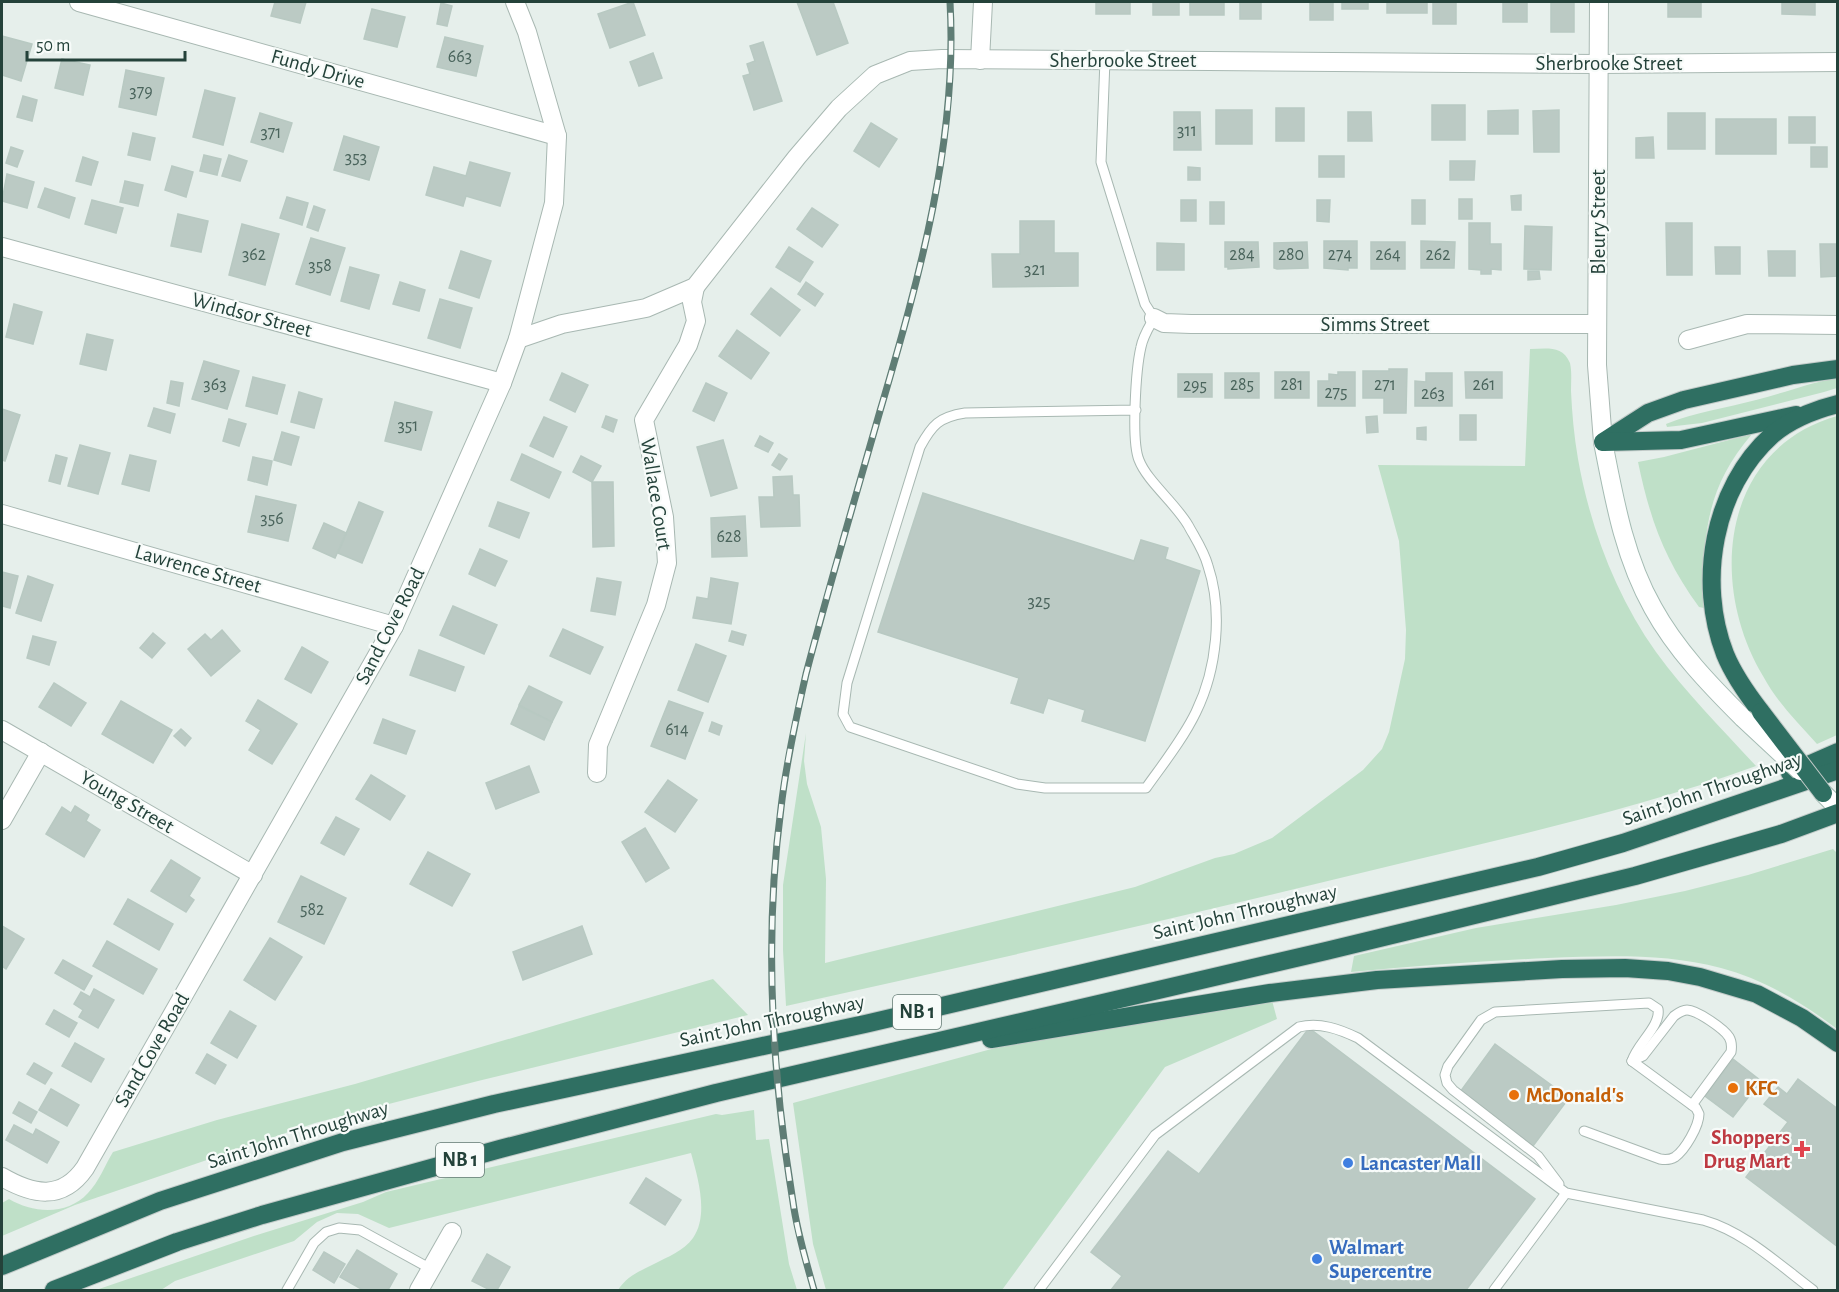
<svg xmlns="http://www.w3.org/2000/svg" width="1839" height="1292" font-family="'Alegreya Sans',sans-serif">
<rect width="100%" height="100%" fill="#e6efeb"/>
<g fill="#bfe0c8">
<path d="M1530 349C1547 349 1562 345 1570 363 1572 372 1571 381 1571 391 1572 413 1574 436 1578 459 1590 527 1616 596 1656 652 1686 693 1722 729 1756 766 1640 808 1518 835 1398 864 1194 914 990 961 786 1006L783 950V885L806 733 804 761 807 784 821 827 826 879 825 963 1135 887 1215 858 1234 854 1272 838 1363 770 1382 749 1389 732 1405 659 1406 630 1399 541 1378 465 1525 466Z"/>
<path d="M1837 378V388L1824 392 1702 423 1667 427 1666 424C1696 412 1726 408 1756 400 1784 393 1809 383 1837 378Z"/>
<path d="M1837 416V735L1817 744C1797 722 1777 702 1763 676 1708 584 1721 449 1837 416Z"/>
<path d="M1752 434C1704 490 1703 538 1704 608L1699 607C1664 559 1650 519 1638 462L1664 457Z"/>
<path d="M1833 849 1838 854 1837 1029C1803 1003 1763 979 1721 968 1664 953 1606 956 1548 958 1482 961 1417 966 1351 972L1354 956 1476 928 1616 905 1685 891 1748 875Z"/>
<path d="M713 979 748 1015 478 1081 315 1123 75 1205 2 1236V1203L9 1199C33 1213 67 1216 88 1193 99 1182 105 1165 113 1152L217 1120 355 1084Z"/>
<polygon points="1270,993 1277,1019 1165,1067 1002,1290 826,1290 813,1244 793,1103 1072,1027"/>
<path d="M754 1110 756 1140 769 1139 789 1264 797 1290H618C627 1276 640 1271 654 1264 667 1257 684 1251 693 1238 709 1215 698 1178 691 1153L389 1228 358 1214 337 1213 317 1222 294 1241 175 1281 161 1290H96L257 1235 363 1202 386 1192 716 1114 722 1115Z"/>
</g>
<g fill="#bbcac4" stroke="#b8c9c2" stroke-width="1.5">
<polygon points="275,2 306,2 300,23 271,16"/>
<polygon points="633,2 645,35 610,48 598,14"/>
<polygon points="797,2 833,2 848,43 817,55"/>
<rect x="1096" y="2" width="34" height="12"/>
<rect x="1153" y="2" width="26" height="13"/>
<rect x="1190" y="2" width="34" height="13"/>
<rect x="1240" y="2" width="21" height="17"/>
<rect x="1310" y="2" width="23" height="18"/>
<rect x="1342" y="2" width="26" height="7"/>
<rect x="1387" y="2" width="40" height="11"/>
<rect x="1433" y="2" width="23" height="22"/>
<rect x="1503" y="2" width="24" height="20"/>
<rect x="1551" y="2" width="23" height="30"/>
<rect x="1668" y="2" width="33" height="15"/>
<polygon points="1782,2 1815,2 1815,15 1782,14"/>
<polygon points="441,3 452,6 447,26 437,24"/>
<polygon points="372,9 405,17 397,47 364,39"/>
<polygon points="2,36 32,44 21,81 2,75"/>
<polygon points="445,37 483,46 476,76 437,67"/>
<polygon points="763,42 782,101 754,110 743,76 750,74 747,64 755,61 750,46"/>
<polygon points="653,53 662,78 639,86 630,62"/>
<polygon points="62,59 90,65 83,95 55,88"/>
<polygon points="126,70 164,78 156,115 119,107"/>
<polygon points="205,90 235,98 223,145 193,137"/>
<polygon points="23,96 37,100 32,121 17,117"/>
<rect x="1432" y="105" width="33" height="35"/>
<rect x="1276" y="108" width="28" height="33"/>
<rect x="1216" y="110" width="36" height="34"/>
<polygon points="1518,110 1518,134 1488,134 1488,111"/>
<polygon points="1559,110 1559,152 1534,152 1533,111"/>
<polygon points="1174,112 1200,112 1201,150 1174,150"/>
<polygon points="1348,112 1371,112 1372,141 1348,141"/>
<polygon points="260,113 292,123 283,152 251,142"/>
<rect x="1668" y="113" width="37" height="36"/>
<rect x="1789" y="117" width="26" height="26"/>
<rect x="1716" y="119" width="60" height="35"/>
<polygon points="871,123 897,139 879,167 854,151"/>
<polygon points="133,133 155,138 150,160 128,155"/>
<polygon points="344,136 379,147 369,180 334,170"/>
<polygon points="1653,137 1654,158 1636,158 1636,138"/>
<polygon points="11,147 23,151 17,167 6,163"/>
<rect x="1811" y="147" width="16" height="20"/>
<polygon points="204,155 221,159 217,175 200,171"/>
<polygon points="229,155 247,161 240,181 222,176"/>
<rect x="1319" y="156" width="25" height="21"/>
<polygon points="83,157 98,162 91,185 76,181"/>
<polygon points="1450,161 1475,161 1474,180 1450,180"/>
<polygon points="470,162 510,173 500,206 466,196 463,206 426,195 434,167 466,176"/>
<polygon points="172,166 193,172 186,197 165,190"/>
<polygon points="1188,167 1200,168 1200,180 1188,180"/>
<polygon points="7,174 34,182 27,208 2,201"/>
<polygon points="125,181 143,185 138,206 120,202"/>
<polygon points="45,188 75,198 69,218 38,207"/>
<polygon points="1521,195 1521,210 1512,210 1511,196"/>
<polygon points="287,197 308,203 302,225 280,218"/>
<rect x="1459" y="199" width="13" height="20"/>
<polygon points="92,200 123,208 116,233 85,224"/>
<rect x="1181" y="200" width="15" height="21"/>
<polygon points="1317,200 1330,200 1329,222 1317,221"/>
<rect x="1412" y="200" width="13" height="24"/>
<rect x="1210" y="202" width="14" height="22"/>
<polygon points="314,206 325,210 318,231 307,227"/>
<polygon points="812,208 838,225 822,247 797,229"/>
<polygon points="178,214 208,221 201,252 171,246"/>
<polygon points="1020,221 1054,221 1054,253 1078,253 1078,286 993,287 992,254 1020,254"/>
<polygon points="1469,223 1490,223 1490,244 1501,244 1501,270 1491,269 1491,274 1481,274 1481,270 1469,269"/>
<polygon points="1666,223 1692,223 1692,275 1667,275"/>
<polygon points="242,224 279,234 265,285 229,275"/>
<polygon points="1525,226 1552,227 1551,270 1524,269"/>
<polygon points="311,238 345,248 330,295 296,284"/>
<polygon points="1324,241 1357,241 1357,268 1348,268 1348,270 1324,268"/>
<polygon points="1421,241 1455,242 1454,268 1421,268"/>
<polygon points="1225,242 1258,242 1259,267 1228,269 1228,267 1225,267"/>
<polygon points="1307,242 1308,268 1277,269 1274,268 1274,243"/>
<rect x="1371" y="242" width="34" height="27"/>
<polygon points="1157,243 1184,244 1184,270 1157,270"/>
<polygon points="1820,244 1838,244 1838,276 1821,277"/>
<polygon points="789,247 813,262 800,282 776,267"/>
<polygon points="1715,247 1740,247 1740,274 1716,274"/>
<polygon points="461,251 491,261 479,298 449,288"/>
<polygon points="1768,251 1795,251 1795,276 1769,276"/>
<polygon points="350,267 379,275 369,309 341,301"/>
<polygon points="1528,271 1539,271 1540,279 1528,280"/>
<polygon points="400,282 425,290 419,311 393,304"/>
<polygon points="806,282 823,294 815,306 798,294"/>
<polygon points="771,288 800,310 780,336 751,314"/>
<polygon points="440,299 472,308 460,348 428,338"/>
<polygon points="14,304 42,312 33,344 6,337"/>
<polygon points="737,330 769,353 751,379 719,356"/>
<polygon points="87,334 113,340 106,370 80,364"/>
<polygon points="204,361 239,371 227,409 192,399"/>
<polygon points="1389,369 1407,369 1406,413 1384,413 1384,398 1363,398 1363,371 1389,371"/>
<rect x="1275" y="372" width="34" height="26"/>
<polygon points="1338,372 1355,372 1355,406 1318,406 1318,381 1329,381 1329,374 1338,375"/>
<polygon points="1465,372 1502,372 1502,398 1466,398"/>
<polygon points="562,373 588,385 575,412 550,400"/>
<rect x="1225" y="373" width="34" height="25"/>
<polygon points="1426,373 1452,373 1452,406 1415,406 1415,381 1426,382"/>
<rect x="1178" y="374" width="34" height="23"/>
<polygon points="253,377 285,385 277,414 246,406"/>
<polygon points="171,381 183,383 179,406 167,403"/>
<polygon points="706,383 727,393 714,421 693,411"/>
<polygon points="299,392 322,399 314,428 291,422"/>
<polygon points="395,402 432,412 421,450 385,441"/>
<polygon points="154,408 175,414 170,433 148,426"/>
<polygon points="2,409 20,415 5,461 2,460"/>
<rect x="1460" y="415" width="16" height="25"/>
<polygon points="606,416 617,420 613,432 602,427"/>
<polygon points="1377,416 1378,432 1367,433 1366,417"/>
<polygon points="544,417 567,427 553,457 530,446"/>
<polygon points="229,419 246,424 239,446 223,441"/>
<polygon points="1426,427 1426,440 1417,439 1417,428"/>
<polygon points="282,432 299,437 291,465 274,460"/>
<polygon points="760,436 773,443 768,452 755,446"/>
<polygon points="723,440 737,488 711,496 697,447"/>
<polygon points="80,445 110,453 98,494 68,486"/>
<polygon points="522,454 561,472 549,498 511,480"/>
<polygon points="779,454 787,459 780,470 772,465"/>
<polygon points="56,455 67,458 60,484 49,481"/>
<polygon points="130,455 156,461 149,491 122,484"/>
<polygon points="581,456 601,466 592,482 573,472"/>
<polygon points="253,457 272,461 267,485 248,480"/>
<polygon points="792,476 793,495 799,495 800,526 761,527 759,497 774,497 773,477"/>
<polygon points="592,482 613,482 614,546 593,547"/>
<polygon points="923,493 1134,561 1141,540 1168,548 1165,559 1200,571 1145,741 1082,721 1085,710 1048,698 1043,713 1011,703 1019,678 878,632"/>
<polygon points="256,496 296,505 288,541 248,532"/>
<polygon points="359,502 383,512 362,563 338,553"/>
<polygon points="498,502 529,513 519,538 489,526"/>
<polygon points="745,516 747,556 712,557 711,518"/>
<polygon points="324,523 346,533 335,558 313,548"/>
<polygon points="480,549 507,561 495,586 469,574"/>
<polygon points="2,572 18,576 10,608 2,606"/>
<polygon points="28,576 53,585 41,621 16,613"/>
<polygon points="597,578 621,582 615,615 591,611"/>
<polygon points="711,578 738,583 731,624 693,618 697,597 708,599"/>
<polygon points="453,606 497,625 484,654 440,635"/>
<polygon points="563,629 603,647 590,674 550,656"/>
<polygon points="222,630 240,651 211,676 188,649 205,634 211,640"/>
<polygon points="732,631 746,635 743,645 729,641"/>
<polygon points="153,633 165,643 152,658 140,648"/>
<polygon points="33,636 56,642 49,665 27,658"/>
<polygon points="696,644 726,656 708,702 678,690"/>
<polygon points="302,647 328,662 311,693 285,679"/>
<polygon points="419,650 464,667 455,691 410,675"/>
<polygon points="54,683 86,703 71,726 39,707"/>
<polygon points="529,686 562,702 552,722 519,705"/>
<polygon points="258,700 297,724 272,764 249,750 261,730 246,721"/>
<polygon points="121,701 172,730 153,763 102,734"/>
<polygon points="669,701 703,713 685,759 651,746"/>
<polygon points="519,706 552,722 544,740 511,724"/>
<polygon points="383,719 415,731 406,754 374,743"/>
<polygon points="712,722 722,726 719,735 709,731"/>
<polygon points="181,729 191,738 185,746 174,736"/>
<polygon points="529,766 539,792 496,809 486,783"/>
<polygon points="371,775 405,796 390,820 356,799"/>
<polygon points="668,780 697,800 675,832 645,812"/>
<polygon points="75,806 89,815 86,821 100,830 84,857 46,834 62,807 71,813"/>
<polygon points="336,817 359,829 344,855 321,843"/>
<polygon points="645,828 669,868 646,882 622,842"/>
<polygon points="428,852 470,874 452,906 410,884"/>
<polygon points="171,860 200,878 189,896 194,900 186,912 151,891"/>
<polygon points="301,876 346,898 324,944 278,922"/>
<polygon points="128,899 173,924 159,950 114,924"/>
<polygon points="2,926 24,939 6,969 2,966"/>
<polygon points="582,926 592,954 523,980 513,952"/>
<polygon points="270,938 302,957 275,1000 244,980"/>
<polygon points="107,941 157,969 143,994 93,966"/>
<polygon points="63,960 92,976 84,990 55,973"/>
<polygon points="94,989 114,1000 98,1028 79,1017 83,1010 74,1004 81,992 90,997"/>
<polygon points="54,1010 77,1023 69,1037 46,1024"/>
<polygon points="230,1011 256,1026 237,1058 211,1043"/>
<polygon points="1309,1028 1535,1199 1466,1290 1111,1290 1122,1276 1091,1252 1168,1151 1199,1174"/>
<polygon points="75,1043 104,1059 91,1082 62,1066"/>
<polygon points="1495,1044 1569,1098 1533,1146 1460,1092"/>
<polygon points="207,1054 226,1065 215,1084 196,1073"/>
<polygon points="1733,1059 1761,1081 1733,1117 1705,1096"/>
<polygon points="34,1063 52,1073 45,1084 27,1074"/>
<polygon points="1798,1079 1838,1109 1838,1247 1746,1177 1788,1122 1764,1104 1778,1087 1787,1094"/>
<polygon points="51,1089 79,1105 67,1126 39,1110"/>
<polygon points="19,1102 37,1112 31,1123 13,1113"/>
<polygon points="14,1125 33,1135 36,1129 59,1142 47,1163 6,1140"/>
<polygon points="646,1178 681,1200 665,1225 630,1203"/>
<polygon points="357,1250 397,1274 388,1290 363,1290 340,1277"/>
<polygon points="324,1252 345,1264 334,1283 313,1270"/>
<polygon points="487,1254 510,1267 497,1290 490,1290 472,1281"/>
</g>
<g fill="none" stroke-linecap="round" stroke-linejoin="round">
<g stroke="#a8b8b2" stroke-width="11">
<g id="service">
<path d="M1105 60 1101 162 1145 304 1154 318C1149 327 1143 336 1141 347 1136 368 1131 441 1139 460 1147 481 1175 503 1188 525 1195 538 1204 551 1208 566 1223 611 1217 669 1196 712 1183 739 1163 764 1146 788H1045L1017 784 850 727 843 714 847 683 920 447C932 425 939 417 965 413L1136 410"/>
<path d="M1632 1061 1643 1056 1674 1016C1678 1013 1682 1010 1687 1010 1697 1010 1724 1029 1729 1037 1732 1042 1732 1046 1731 1052L1692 1105"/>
<path d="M1584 1131 1660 1159C1665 1160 1670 1160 1675 1157 1685 1150 1699 1126 1699 1114L1696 1108 1632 1061"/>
<path d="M1559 1184 1538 1156 1453 1090 1447 1083 1445 1075 1448 1066 1481 1020 1495 1012 1649 1003 1658 1009C1661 1026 1637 1044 1632 1061"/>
<polyline points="287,1290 314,1243 326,1232 339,1228 360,1230 431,1269"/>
<path d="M1039 1290 1155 1135 1299 1027C1320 1022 1339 1029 1358 1038L1566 1193 1703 1220C1745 1232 1778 1264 1813 1290"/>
<polyline points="1494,1290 1566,1193"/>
</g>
</g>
<g stroke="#a8b8b2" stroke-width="20">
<g id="minor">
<polyline points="79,2 557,136"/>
<polyline points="980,60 983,2"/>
<polyline points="2,247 502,383"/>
<polyline points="1154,318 1164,323 1191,324 1597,324"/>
<polyline points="518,339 562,324 646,308 695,287 797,157 839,108 875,75 910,61 942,59 1598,64 1838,62"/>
<polyline points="1688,340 1747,324 1838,325"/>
<polyline points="2,514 394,626"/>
<polyline points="2,730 253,875"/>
<polyline points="597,773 598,745 656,605 667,563 664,517 644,420 688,345 696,321 692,302 695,287"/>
<polyline points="2,820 41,752"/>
<polyline points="419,1290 452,1232"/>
</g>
</g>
<g stroke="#a8b8b2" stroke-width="20">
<g id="tertiary">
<polyline points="1599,2 1597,365 1603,442"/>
<path d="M2 1177C33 1195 62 1201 85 1168L394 626 502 383 518 339 554 203 557 136 527 32 515 2"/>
</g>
</g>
<g stroke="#a4bbb3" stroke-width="20">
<g id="secondary">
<path d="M1603 442C1614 498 1624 557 1653 608 1676 650 1710 685 1743 718"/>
<polyline points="1823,793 1838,808"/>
</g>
</g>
<g stroke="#c2cac8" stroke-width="20">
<g id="motorway">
<polyline points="1603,442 1648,413 1684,400 1793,375 1838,369"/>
<polyline points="1604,442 1681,440 1796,415"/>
<path d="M1761 712C1747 694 1734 676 1725 654 1697 582 1713 488 1772 435 1791 419 1814 410 1838 404"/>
<polyline points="1790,773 1838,752"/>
<polyline points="991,1039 1270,993 1377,980 1562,969 1625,968 1668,971 1700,977 1757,994 1802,1018 1838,1043"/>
<polyline points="2,1266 160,1201 343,1142 494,1104 865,1024 1538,867 1623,843 1838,770"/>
<polyline points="54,1290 177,1242 262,1215 500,1149 716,1093 1326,951 1635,876 1781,834 1838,813"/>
</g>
</g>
<use href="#service" stroke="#fff" stroke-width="9"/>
<use href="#minor" stroke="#fff" stroke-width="18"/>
<use href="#tertiary" stroke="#fff" stroke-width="18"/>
<use href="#secondary" stroke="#fff" stroke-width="18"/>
<use href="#motorway" stroke="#2f6f62" stroke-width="18"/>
<g stroke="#5f7d75" stroke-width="7">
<path id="rail" d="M814 1290C806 1261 797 1232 793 1202 772 1074 764 936 781 808 786 763 796 718 806 674 829 586 855 499 880 411 919 279 958 140 950 2"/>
</g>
<use href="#rail" stroke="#f7fbf9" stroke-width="4.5" stroke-dasharray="14" stroke-linecap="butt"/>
<g stroke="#a4bbb3" stroke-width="20" stroke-linecap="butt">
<polyline id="secondary-bridge" points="1743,718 1800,771"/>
</g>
<g stroke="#c2cac8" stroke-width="20" stroke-linecap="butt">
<polyline id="motorway-bridge" points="1761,712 1823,793"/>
</g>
<use href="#secondary-bridge" stroke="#fff" stroke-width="18"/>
<use href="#motorway-bridge" stroke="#2f6f62" stroke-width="18"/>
</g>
<g fill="#e8710a" stroke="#f7fbf9" stroke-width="2">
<circle cx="1733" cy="1088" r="6"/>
<circle cx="1514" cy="1095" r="6"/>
</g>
<path fill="#e0444e" stroke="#f7fbf9" stroke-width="2" d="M1799 1140h6v6h6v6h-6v6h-6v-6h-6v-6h6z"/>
<g fill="#3f7fe0" stroke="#f7fbf9" stroke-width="2">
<circle cx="1348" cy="1163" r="6"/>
<circle cx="1317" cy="1259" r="6"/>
</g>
<g text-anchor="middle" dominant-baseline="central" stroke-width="4.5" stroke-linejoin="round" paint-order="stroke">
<g font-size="18" fill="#4a645c">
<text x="460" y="57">663</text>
<text x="141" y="92">379</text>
<text x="1187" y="131">311</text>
<text x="271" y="133">371</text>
<text x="356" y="158">353</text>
<text x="254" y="255">362</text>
<text x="1242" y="255">284</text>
<text x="1291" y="255">280</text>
<text x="1340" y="255">274</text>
<text x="1388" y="255">264</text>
<text x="1438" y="255">262</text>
<text x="320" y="266">358</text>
<text x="1035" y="270">321</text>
<text x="215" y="385">363</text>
<text x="1242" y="385">285</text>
<text x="1292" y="385">281</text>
<text x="1385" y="385">271</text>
<text x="1484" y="385">261</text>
<text x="1195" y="386">295</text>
<text x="1336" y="393">275</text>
<text x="1433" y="394">263</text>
<text x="408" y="426">351</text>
<text x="272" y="519">356</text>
<text x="729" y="537">628</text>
<text x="1039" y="602">325</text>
<text x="677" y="730">614</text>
<text x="312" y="910">582</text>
</g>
<g fill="#f7fbf9" stroke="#637a73" stroke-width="1.5">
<rect x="893" y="995" width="48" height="34" rx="4.5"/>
<rect x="436" y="1143" width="48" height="34" rx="4.5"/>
</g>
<g font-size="20" font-weight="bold" fill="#24423a">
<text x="917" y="1012">NB 1</text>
<text x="460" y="1160">NB 1</text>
</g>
<g font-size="21" fill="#24423a" stroke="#f7fbf9">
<text x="1123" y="60">Sherbrooke Street</text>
<text x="1609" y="63">Sherbrooke Street</text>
<text transform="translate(318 69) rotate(16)">Fundy Drive</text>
<text transform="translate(1598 222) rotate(-90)">Bleury Street</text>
<text transform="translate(252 315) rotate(15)">Windsor Street</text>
<text x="1375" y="324">Simms Street</text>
<text transform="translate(656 494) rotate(81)">Wallace Court</text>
<text transform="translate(198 569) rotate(16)">Lawrence Street</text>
<text transform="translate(390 626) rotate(-63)">Sand Cove Road</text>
<text transform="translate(1712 789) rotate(-19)">Saint John Throughway</text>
<text transform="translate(127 802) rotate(30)">Young Street</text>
<text transform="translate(1245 912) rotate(-13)">Saint John Throughway</text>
<text transform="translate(772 1021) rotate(-12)">Saint John Throughway</text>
<text transform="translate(152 1050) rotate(-60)">Sand Cove Road</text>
<text transform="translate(298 1135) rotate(-17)">Saint John Throughway</text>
</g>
<g font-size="21" font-weight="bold" fill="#c56008" stroke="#f7fbf9" text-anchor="start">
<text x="1745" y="1088">KFC</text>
<text x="1526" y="1095">McDonald's</text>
</g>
<g font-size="21" font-weight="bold" fill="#be3a42" stroke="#f7fbf9" text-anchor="end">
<text x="1790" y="1137">Shoppers<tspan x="1790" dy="24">Drug Mart</tspan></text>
</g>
<g font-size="21" font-weight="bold" fill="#366cbe" stroke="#f7fbf9" text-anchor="start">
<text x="1360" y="1163">Lancaster Mall</text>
<text x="1329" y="1247">Walmart<tspan x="1329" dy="24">Supercentre</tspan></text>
</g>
</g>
<rect width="1839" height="1292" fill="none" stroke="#24423a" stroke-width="6"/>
<path d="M27 51v9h158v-9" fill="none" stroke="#24423a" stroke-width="3"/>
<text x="36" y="51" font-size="18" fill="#24423a" stroke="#f7fbf9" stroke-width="4.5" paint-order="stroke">50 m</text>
</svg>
